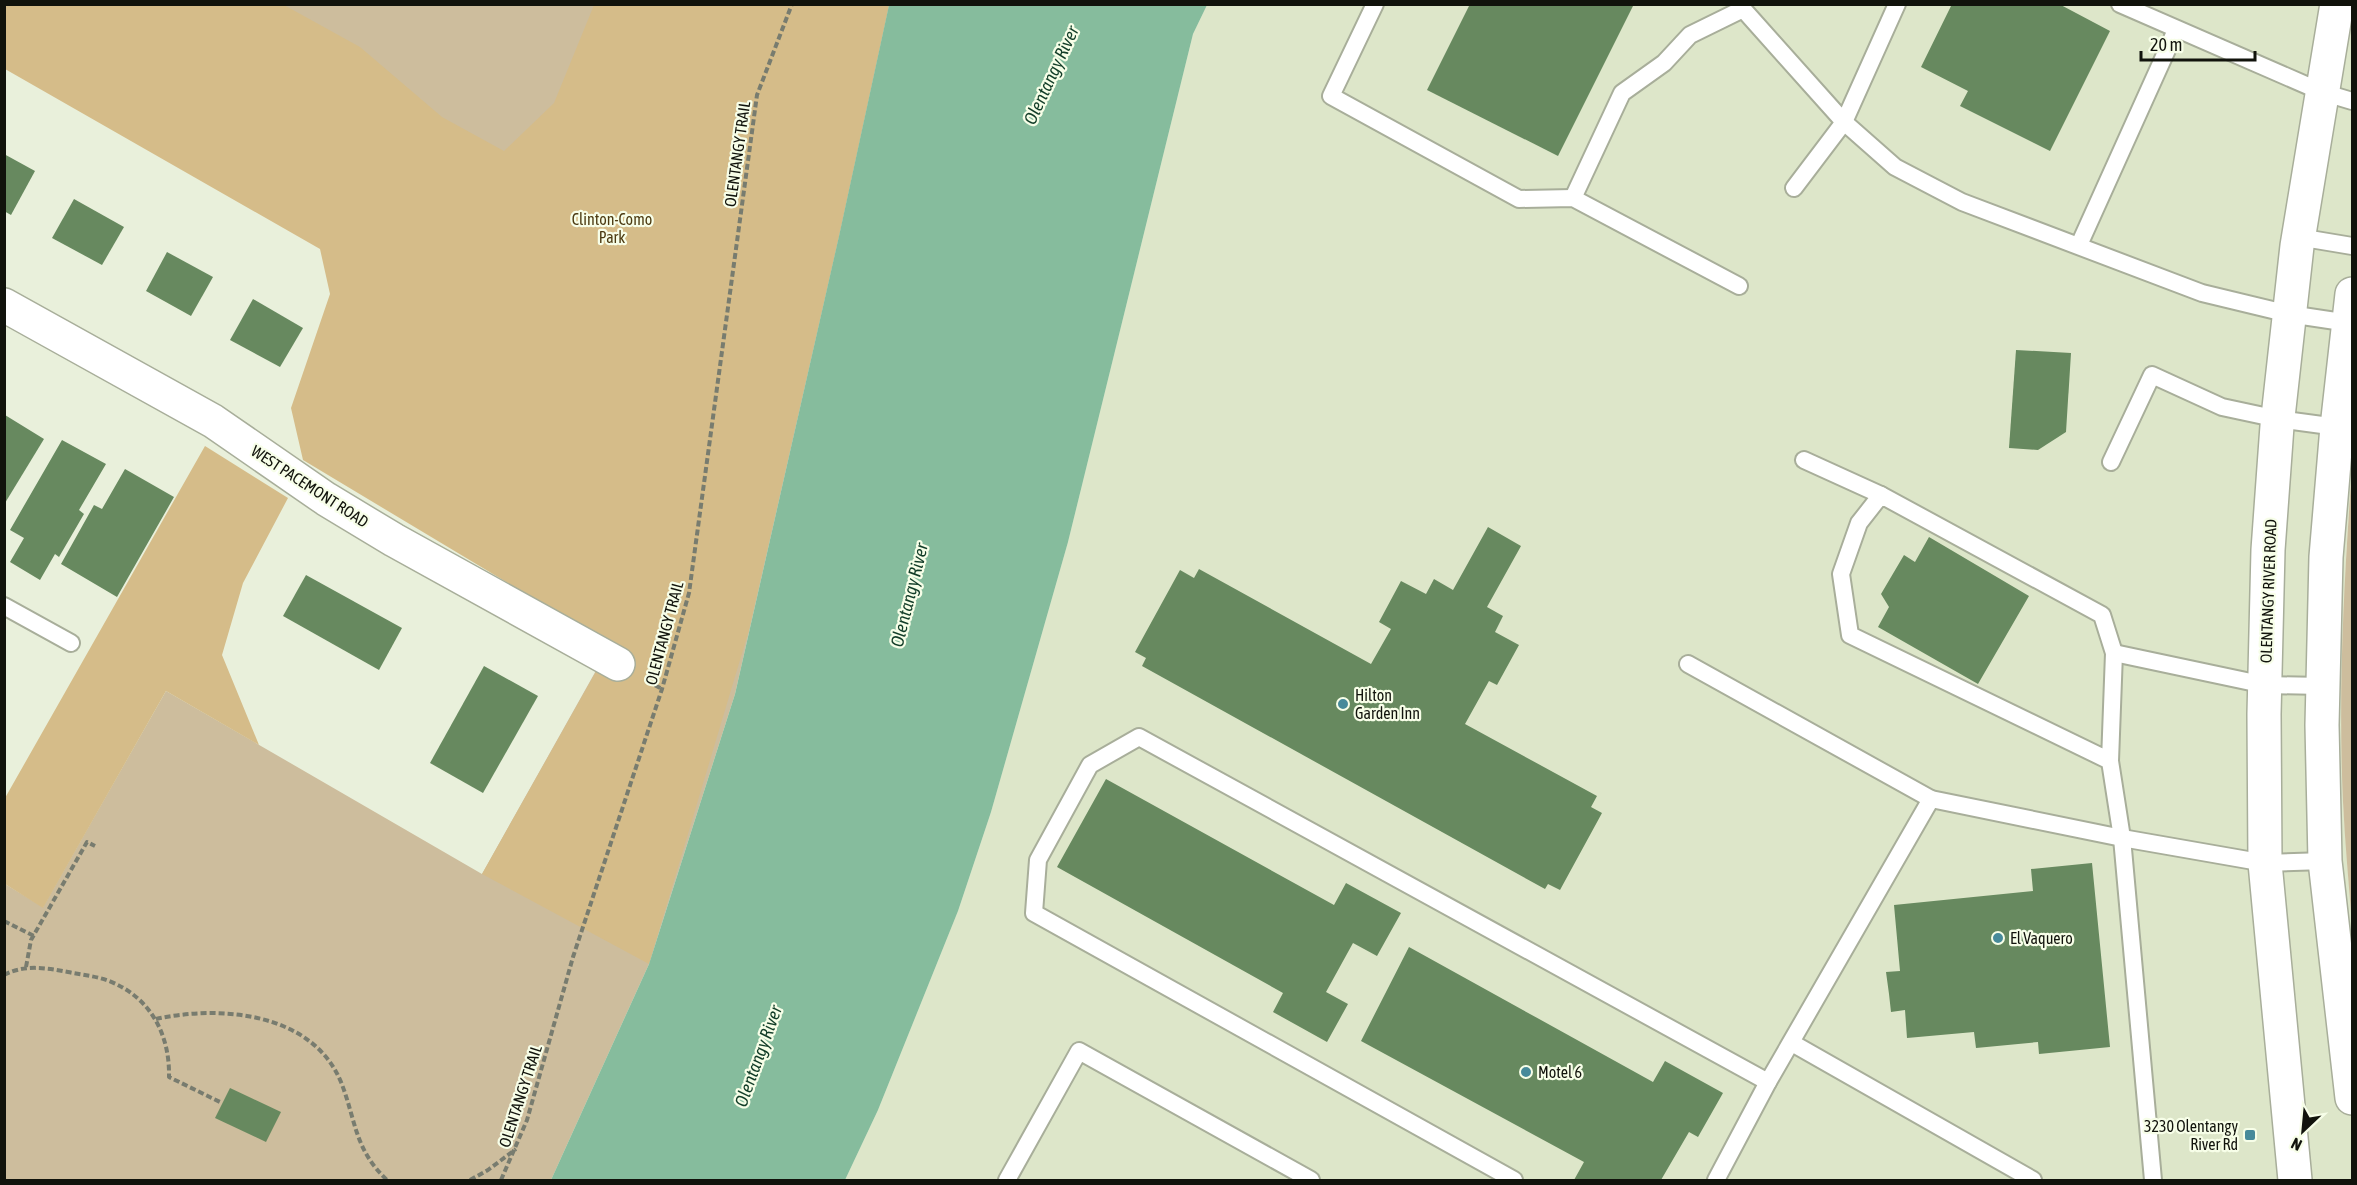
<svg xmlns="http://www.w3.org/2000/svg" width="2357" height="1185" font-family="'Asap Condensed',sans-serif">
<rect width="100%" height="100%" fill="#e9f0db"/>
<polygon fill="#dde6c9" points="1207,5 2352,5 2352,468 2346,555 2342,710 2343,802 2352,926 2352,1180 845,1180 878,1110 958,911 991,812 1068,542 1193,34"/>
<g fill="#cdbd9d">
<polygon points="5,4 889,5 839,236 735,694 649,964 551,1180 5,1180 5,884 43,907 166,691 482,874 635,601 388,232"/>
<path d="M2352 468V926C2349 885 2345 844 2343 802 2338 691 2344 579 2352 468Z"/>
</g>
<g fill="#d5bc89">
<polygon points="5,5 284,5 360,47 442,117 504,151 554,103 594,5 889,5 839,236 749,630 649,964 482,874 611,645 303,460 291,408 330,294 320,249 5,69"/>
<polygon points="205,446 288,498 243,583 222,655 259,745 166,691 43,908 5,884 5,798"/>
</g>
<polygon fill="#86bc9d" points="889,5 1207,5 1193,34 1068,542 991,812 958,911 878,1110 845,1180 551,1180 649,964 735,694 839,236"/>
<g fill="#67895f">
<polygon points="1470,4 1634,4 1558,156 1427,90"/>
<polygon points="1952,4 2059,4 2110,31 2050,151 1960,106 1968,91 1921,67"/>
<polygon points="4,154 35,171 11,215 4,211"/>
<polygon points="74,199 124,227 102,265 52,238"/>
<polygon points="167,252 213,277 191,316 146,291"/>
<polygon points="253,299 303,328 280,367 230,340"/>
<polygon points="2016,350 2071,353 2066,432 2038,450 2009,448"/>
<polygon points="5,415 44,439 5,503"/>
<polygon points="62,440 106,464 79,510 84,514 59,557 55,554 40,580 10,562 24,538 10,530"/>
<polygon points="125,469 174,497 117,597 61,564 94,505 102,509"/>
<polygon points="1488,527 1521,546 1487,607 1503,616 1495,632 1519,645 1497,685 1489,681 1465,724 1597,796 1591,807 1602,813 1560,890 1548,884 1545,889 1142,666 1146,658 1135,652 1180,570 1194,578 1199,569 1371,664 1391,629 1379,622 1401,581 1426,594 1434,579 1453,590"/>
<polygon points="1929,537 2029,596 1978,684 1878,627 1889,607 1881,594 1904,555 1915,562"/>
<polygon points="306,575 402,628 379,670 283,616"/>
<polygon points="484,666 538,696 483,793 430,763"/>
<polygon points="1106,779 1334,905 1346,883 1401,913 1377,956 1353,943 1326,992 1348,1004 1327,1042 1273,1012 1283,993 1057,867"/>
<polygon points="2092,863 2110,1047 2039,1054 2038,1042 1976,1048 1974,1032 1907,1038 1905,1010 1891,1012 1889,994 1886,972 1900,971 1894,905 2033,891 2031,869"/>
<polygon points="1409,947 1653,1082 1665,1061 1723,1093 1698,1137 1689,1132 1661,1180 1574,1180 1584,1162 1361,1041"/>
<polygon points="230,1088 281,1112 266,1142 215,1118"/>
</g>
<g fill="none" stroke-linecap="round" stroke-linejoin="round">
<g stroke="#a8ae9a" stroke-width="20">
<g id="lane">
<polyline points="1375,4 1331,96 1519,199 1573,198 1739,286"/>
<polyline points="2120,4 2322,92 2352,101"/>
<polyline points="1794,188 1844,122 1895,167 1962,202 2202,293 2289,314 2349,323"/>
<polyline points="1573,198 1622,93 1664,63 1690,35 1743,9 1844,122 1897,4"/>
<polyline points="2298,237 2352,246"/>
<polyline points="2079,245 2176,30"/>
<polyline points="1804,460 1881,495"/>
<polyline points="2111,462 2152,375 2222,407 2278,419 2337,427"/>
<polyline points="4,606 71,643"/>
<polyline points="2114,653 2265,685 2323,686"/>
<polyline points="1688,664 1931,799"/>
<polyline points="2110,761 1850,635 1841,574 1859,523 1881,495 2102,615 2114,653 2110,761 2122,838 2153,1180"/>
<polyline points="1792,1043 2033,1180"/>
<polyline points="1768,1082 1931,799 2122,838 2265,863 2325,861"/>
<polyline points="1007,1180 1079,1051 1311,1180"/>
<polyline points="1514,1180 1034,913 1038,860 1090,765 1139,737 1768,1082 1716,1180"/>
</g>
</g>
<g stroke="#a8ae9a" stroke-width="36">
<polyline id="street" points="4,305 213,421 326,499 394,540 618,664"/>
</g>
<g stroke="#a8ae9a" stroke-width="36">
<g id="secondary">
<polyline points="2352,294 2337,427 2326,557 2322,725 2325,861 2352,1098"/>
<polyline points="2295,1180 2265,863 2264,714 2268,550 2277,426 2297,246 2337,4"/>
</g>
</g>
<g stroke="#787c6f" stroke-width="4" stroke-dasharray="6 3" stroke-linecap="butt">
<polyline points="647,681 662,689"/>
<polyline points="4,921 34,936"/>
<polyline points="26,967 31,940 87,842 95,846"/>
<path d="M4 975C25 964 46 968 68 972 82 975 96 976 109 981 150 997 170 1034 169 1077L222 1103"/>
<path d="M156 1019C220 1005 312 1012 341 1082 356 1120 354 1149 387 1180"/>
<polyline points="470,1180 488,1170 516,1149"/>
<polyline points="501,1180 527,1120 573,957 662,689 689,593 757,95 792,4"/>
</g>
<use href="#lane" stroke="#fff" stroke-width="16"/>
<use href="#street" stroke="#fff" stroke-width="33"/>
<use href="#secondary" stroke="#fff" stroke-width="33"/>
</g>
<g fill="#478a9a" stroke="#f7fee8" stroke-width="2">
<circle cx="1343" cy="704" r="6"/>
<circle cx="1998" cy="938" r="6"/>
<circle cx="1526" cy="1072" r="6"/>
<rect x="2244" y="1129" width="12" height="12" rx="3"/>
</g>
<g text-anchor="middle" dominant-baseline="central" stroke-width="4.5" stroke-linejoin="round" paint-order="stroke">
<g font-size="16" fill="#11130c" stroke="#f7fee8">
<text transform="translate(737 154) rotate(-82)">OLENTANGY TRAIL</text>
<text transform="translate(310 486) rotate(33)">WEST PACEMONT ROAD</text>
<text transform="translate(2268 591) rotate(-88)">OLENTANGY RIVER ROAD</text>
<text transform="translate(664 633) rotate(-75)">OLENTANGY TRAIL</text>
<text transform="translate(520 1096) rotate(-72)">OLENTANGY TRAIL</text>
</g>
<g font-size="16" fill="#4c3a11" stroke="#f7fee8">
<text x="612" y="219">Clinton-Como<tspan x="612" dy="18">Park</tspan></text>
</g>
<g font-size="16" fill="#11130c" stroke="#f7fee8" text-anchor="start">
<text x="1355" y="695">Hilton<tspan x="1355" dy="18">Garden Inn</tspan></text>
<text x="2010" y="938">El Vaquero</text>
<text x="1538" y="1072">Motel 6</text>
<text x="2238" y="1126" text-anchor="end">3230 Olentangy<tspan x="2238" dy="18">River Rd</tspan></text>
</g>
<g font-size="18" font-style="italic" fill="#123d28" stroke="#f7fee8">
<text transform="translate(1051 75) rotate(-65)">Olentangy River</text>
<text transform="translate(909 595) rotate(-76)">Olentangy River</text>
<text transform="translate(758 1056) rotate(-70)">Olentangy River</text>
</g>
</g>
<rect width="2357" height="1185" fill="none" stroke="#11130c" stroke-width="12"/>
<g transform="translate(2303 1131) rotate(206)" stroke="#f7fee8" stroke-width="4.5" paint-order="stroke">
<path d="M0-4.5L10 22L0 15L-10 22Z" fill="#11130c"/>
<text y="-9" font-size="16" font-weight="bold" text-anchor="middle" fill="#11130c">N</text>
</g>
<path d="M2141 51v9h114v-9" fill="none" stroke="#11130c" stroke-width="3"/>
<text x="2150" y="51" font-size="18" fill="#11130c" stroke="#f7fee8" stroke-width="4.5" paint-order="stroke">20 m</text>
</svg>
